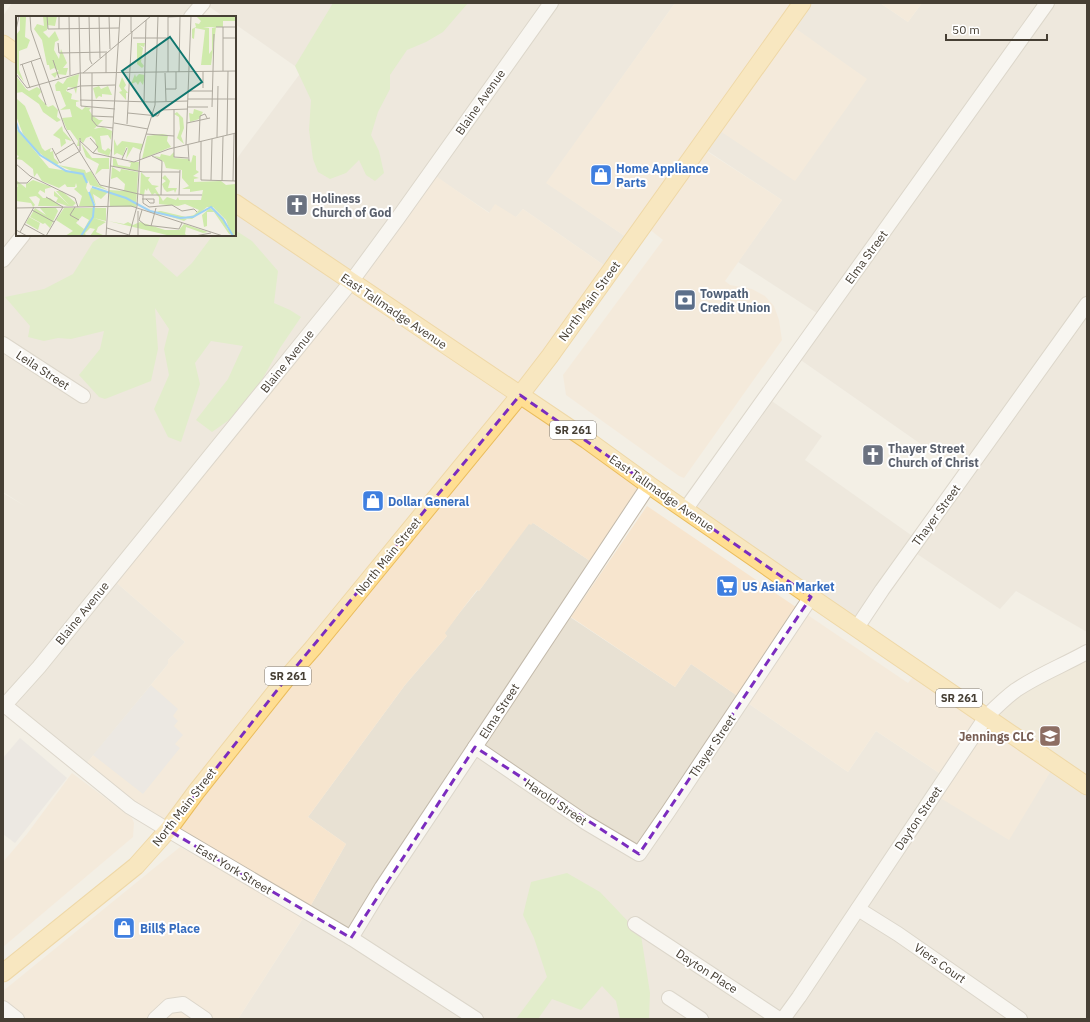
<svg xmlns="http://www.w3.org/2000/svg" width="1090" height="1022" font-family="'IBM Plex Sans',sans-serif">
<rect width="100%" height="100%" fill="#f3efe5"/>
<g fill="#e8e1d3">
<polygon points="12,3 195,3 184,17 17,17 17,45 3,35 3,16"/>
<polygon points="204,3 675,3 547,183 632,241 611,270 523,209 516,217 490,213 430,173 111,578 185,642 168,660 168,664 82,769 3,704 3,493 25,506 3,492 3,44 17,54 17,235 235,235 235,161 302,71 235,24 235,17 224,17"/>
<polygon points="802,3 880,3 908,22 922,3 1087,3 1087,632 1016,591 1000,609 911,550 856,629 685,510 766,397 822,436 805,460 918,540 965,475 795,356 823,317 738,262 782,200 700,146"/>
<polygon points="529,523 533,523 596,565 564,613 675,687 691,664 848,772 876,731 945,777 1055,764 1087,786 1087,1019 238,1019 307,912 346,844 308,817 405,685 447,636 444,633 461,611 478,590 479,591"/>
</g>
<g fill="#f7e5ce">
<polygon points="675,3 802,3 788,23 867,79 795,181 714,127 700,147 782,200 725,281 730,285 752,289 765,296 774,306 779,320 782,340 684,478 679,476 566,395 563,375 663,240 644,225 632,241 546,183"/>
<polygon points="880,3 922,3 908,22"/>
<polygon points="430,172 489,213 495,204 516,217 523,209 611,270 520,395 649,485 596,565 533,523 531,525 529,524 479,591 477,590 461,611 445,633 447,636 405,685 308,817 346,844 307,912 82,769 168,664 168,660 185,642 111,578"/>
<polygon points="647,506 908,683 918,670 1055,764 1009,840 934,794 945,777 876,731 848,772 691,664 675,687 571,617"/>
<polygon points="72,773 132,818 134,823 133,837 3,947 3,862 27,834"/>
<polygon points="180,847 221,868 303,918 238,1019 216,1019 214,1018 213,1019 3,1019 3,991"/>
</g>
<polygon fill="#ede4ce" points="1087,652 1087,786 986,717"/>
<g fill="#cfeaab">
<polygon points="333,3 468,3 443,32 426,42 407,50 390,75 390,89 378,112 371,135 379,151 384,173 375,181 366,175 359,160 346,173 330,179 318,172 313,159 309,130 311,100 295,66"/>
<polygon points="235,230 252,241 278,271 274,303 290,310 301,317 280,348 252,397 229,420 212,432 196,420 228,379 243,346 211,341 195,363 200,384 181,442 168,437 154,409 169,375 164,349 169,329 155,308 158,349 151,381 105,399 99,397 79,375 100,349 104,331 71,339 58,338 44,341 28,337 30,326 5,297 44,289 73,274 93,242 104,235 161,235 152,255 177,277 192,263 213,235 235,235"/>
<polygon points="567,873 600,892 641,935 650,993 649,1019 620,1019 616,1001 602,986 581,1010 552,999 538,1019 516,1019 547,977 534,938 523,915 531,882"/>
</g>
<g fill="#e4e1dd">
<polygon points="151,685 178,709 173,716 178,721 174,726 183,735 175,744 180,748 143,794 93,755"/>
<polygon points="20,738 67,778 15,843 3,834 3,758"/>
</g>
<g fill="none" stroke-linecap="round" stroke-linejoin="round">
<g stroke="#c2b9aa" stroke-width="16">
<g id="minor">
<polyline points="191,17 203,3"/>
<polyline points="3,260 23,235"/>
<polyline points="3,344 83,396"/>
<polyline points="685,510 1047,3"/>
<polyline points="856,629 882,590 1087,304"/>
<polyline points="3,704 130,807 168,830 351,938 476,1019"/>
<polyline points="4,706 39,667 351,282 398,218 551,3"/>
<polyline points="475,747 585,822 639,854 668,812 811,597"/>
<polyline points="858,909 898,934 1020,1019"/>
<polyline points="635,924 779,1019"/>
<polyline points="351,938 382,887 649,485"/>
<polyline points="669,998 701,1019"/>
<polyline points="3,1008 17,1019"/>
<polyline points="155,1019 169,1006 183,1004 205,1019"/>
<path d="M783 1019 799 997 986 717C995 708 1005 698 1016 690 1038 675 1064 665 1087 652"/>
</g>
</g>
<g stroke="#eabc5c" stroke-width="19">
<g id="major">
<polyline points="3,44 17,54"/>
<polyline points="235,203 587,440 649,485 811,597 1087,786"/>
<polyline points="3,973 136,866 168,830 196,792 285,680 313,648 520,395 550,356 802,3"/>
</g>
</g>
<use href="#minor" stroke="#fff" stroke-width="14"/>
<use href="#major" stroke="#ffde92" stroke-width="17"/>
</g>
<path d="M0 0H1090V1022H0ZM520 395 811 597 639 854 475 747 351 938 168 830 285 680Z" fill="#f3efe5" fill-opacity=".55" fill-rule="evenodd"/>
<path fill="none" stroke="#7b2cbf" stroke-width="3" stroke-dasharray="8 5" stroke-linejoin="round" d="M520 395 811 597 639 854 475 747 351 938 168 830 285 680Z"/>
<defs>
<g id="shop-square" transform="scale(1.15)"><rect x="-9" y="-9" width="18" height="18" rx="4" fill="#3f7fe0" stroke="#fff"/><path d="M-5-2.5h2.3a2.7 3.5 0 0 1 5.4 0H5L5.5 6h-11ZM-1.5-2.5h3a1.5 2.3 0 0 0-3 0Z" fill="#fff"/></g>
<g id="church-square" transform="scale(1.15)"><rect x="-9" y="-9" width="18" height="18" rx="4" fill="#6b7280" stroke="#fff"/><path d="M-1.2-6h2.4v3.5h3.3v2.4h-3.3V6h-2.4V-.1h-3.3v-2.4h3.3Z" fill="#fff"/></g>
<g id="bank-square" transform="scale(1.15)"><rect x="-9" y="-9" width="18" height="18" rx="4" fill="#5c6f8a" stroke="#fff"/><path d="M-6-4H6V4H-6ZM0-2.3a2.3 2.3 0 1 0 0 4.6a2.3 2.3 0 1 0 0-4.6Z" fill="#fff"/></g>
<g id="supermarket-square" transform="scale(1.15)"><rect x="-9" y="-9" width="18" height="18" rx="4" fill="#3f7fe0" stroke="#fff"/><path d="M-6-5.5h2.5l.6 2H6L4.5 2H-2.5L-4.4-4H-6ZM-1.5 3.2a1.3 1.3 0 1 0 .1 0ZM3 3.2a1.3 1.3 0 1 0 .1 0Z" fill="#fff"/></g>
<g id="school-square" transform="scale(1.15)"><rect x="-9" y="-9" width="18" height="18" rx="4" fill="#8d6e63" stroke="#fff"/><path d="M0-5L7-2L0 1L-7-2ZM-4 1L0 2.5L4 1V4Q0 6-4 4Z" fill="#fff"/></g>
</defs>
<g fill-rule="evenodd">
<use href="#shop-square" x="601" y="175"/>
<use href="#church-square" x="297" y="205"/>
<use href="#bank-square" x="685" y="300"/>
<use href="#church-square" x="873" y="455"/>
<use href="#shop-square" x="373" y="501"/>
<use href="#supermarket-square" x="727" y="586"/>
<use href="#school-square" x="1050" y="736"/>
<use href="#shop-square" x="124" y="928"/>
</g>
<g text-anchor="middle" dominant-baseline="central" stroke-width="4" stroke-linejoin="round" paint-order="stroke">
<g fill="#fff" stroke="#7e7971" stroke-width="1">
<rect x="550" y="421" width="46" height="18" rx="3"/>
<rect x="265" y="667" width="46" height="18" rx="3"/>
<rect x="936" y="689" width="46" height="18" rx="3"/>
</g>
<g font-size="11" font-weight="bold" fill="#463f34">
<text x="573" y="430">SR 261</text>
<text x="288" y="676">SR 261</text>
<text x="959" y="698">SR 261</text>
</g>
<g font-size="12" fill="#463f34" stroke="#fff">
<text transform="translate(480 102) rotate(-55)">Blaine Avenue</text>
<text transform="translate(866 257) rotate(-54)">Elma Street</text>
<text transform="translate(589 301) rotate(-54)">North Main Street</text>
<text transform="translate(394 311) rotate(34)">East Tallmadge Avenue</text>
<text transform="translate(287 361) rotate(-51)">Blaine Avenue</text>
<text transform="translate(43 370) rotate(33)">Leila Street</text>
<text transform="translate(662 493) rotate(35)">East Tallmadge Avenue</text>
<text transform="translate(936 515) rotate(-54)">Thayer Street</text>
<text transform="translate(388 556) rotate(-51)">North Main Street</text>
<text transform="translate(82 613) rotate(-51)">Blaine Avenue</text>
<text transform="translate(499 711) rotate(-57)">Elma Street</text>
<text transform="translate(712 746) rotate(-56)">Thayer Street</text>
<text transform="translate(556 802) rotate(34)">Harold Street</text>
<text transform="translate(184 807) rotate(-52)">North Main Street</text>
<text transform="translate(918 818) rotate(-56)">Dayton Street</text>
<text transform="translate(234 869) rotate(31)">East York Street</text>
<text transform="translate(940 963) rotate(35)">Viers Court</text>
<text transform="translate(707 971) rotate(33)">Dayton Place</text>
</g>
<g font-size="12" font-weight="bold" fill="#366cbe" stroke="#fff" text-anchor="start">
<text x="616" y="168">Home Appliance<tspan x="616" dy="14">Parts</tspan></text>
<text x="388" y="501">Dollar General</text>
<text x="742" y="586">US Asian Market</text>
<text x="140" y="928">Bill$ Place</text>
</g>
<g font-size="12" font-weight="bold" fill="#5b616d" stroke="#fff" text-anchor="start">
<text x="312" y="198">Holiness<tspan x="312" dy="14">Church of God</tspan></text>
<text x="888" y="448">Thayer Street<tspan x="888" dy="14">Church of Christ</tspan></text>
</g>
<g font-size="12" font-weight="bold" fill="#4e5e75" stroke="#fff" text-anchor="start">
<text x="700" y="293">Towpath<tspan x="700" dy="14">Credit Union</tspan></text>
</g>
<g font-size="12" font-weight="bold" fill="#785e54" stroke="#fff" text-anchor="end">
<text x="1034" y="736">Jennings CLC</text>
</g>
</g>
<g transform="translate(16 16)">
<rect width="220" height="220" fill="#f3efe5"/>
<path d="M4 0 10 1 9 21 14 24 11 32 3 35V54L8 66 0 56V19L4 14ZM27 0H41L39 10 32 9 31 14 27 16 33 22 39 15 43 24 39 26 38 34 43 43 45 33 51 47 47 52H52L50 59 41 58 39 62 35 58 43 55 38 52 34 54 33 49H31L26 24 18 13 21 8 28 10ZM180 0H220V5H207V11H187L193 12V38L196 34V12L200 11 195 49H185L189 14 179 12 178 23 176 22V13L180 11 179 7 183 8 185 5ZM121 27H129L128 31 123 29 127 32 125 46 128 50 126 52 121 48ZM63 58 60 78 58 72 52 71 50 75 56 78 55 83 64 85 60 86V90L66 94 69 91 75 92 73 94 77 100 83 104H87L78 113 87 111 96 115 95 124 92 119 84 120 86 133 89 135 92 132 95 134 93 140 82 136 79 124 75 120 70 122 67 127 63 123 64 130H61L62 125 54 114H51L46 102 56 101 54 93 44 94 50 90 44 75H40L39 69 42 65 47 68 51 62ZM119 58 120 61 123 58 129 59 127 69 124 65 122 69 120 66 115 68ZM0 60 10 73 13 75 21 71 24 73 25 76 22 80 32 91 37 89 42 94 41 101 45 104 41 106 27 96 23 88 6 76 0 77ZM106 61 110 69 108 72 112 77H110V84L103 76 106 75 103 70ZM83 70 85 73 92 70 96 79 86 78V81L83 80 80 83 77 72ZM1 83 9 90 26 132 29 135 35 132 34 136 37 135 38 142 43 147 40 150 20 134 7 118 0 100ZM178 93 187 96 183 103 174 106 173 97 177 98ZM161 96 167 102 168 112 165 120 168 128 161 122 164 113 163 101 158 98ZM46 110 47 115 56 125 49 123 50 127 45 131 44 123 37 119ZM0 112 33 152 58 156 42 149 69 154 70 157 75 155 83 169 92 174 74 169 72 164 70 172 73 178 75 172 92 176 85 183 77 178 80 190 77 184V190H63L66 180 58 173 61 171 60 167 59 171H51L49 168 43 172 26 165 21 157 18 161 17 153 6 144 0 143 3 140 0 139ZM146 118 152 119 151 125 155 131 126 143 131 120ZM98 123 101 130 106 125 127 128 125 134 117 131 110 143 112 132 110 131 107 140 101 137 98 139ZM65 127 76 142H93V153H86L79 159 83 148 70 141ZM158 136V142L173 143 175 147 177 139 180 140V154L183 156 177 160 183 162 178 163V166L205 165 210 169 219 168 220 220 213 218 198 196H191V210L188 211 186 199 194 192 208 204 211 212 215 218 210 204 197 191H191L176 203 165 202 171 203 168 205 140 196 145 197 141 195H145L170 201 178 199 183 194 169 188 162 190 143 188V181L139 177 136 179 132 172 131 175 129 173 128 179 124 178 125 156 130 161H144H134L132 164 136 169 143 170 139 172 147 185 151 181 160 184 162 181 163 184H185L187 174 174 176V173H166L173 170 166 162V154L150 152 148 146 138 140 144 141 145 138 154 140ZM97 142 100 143 102 149 114 151 115 147 112 146H123L122 155 97 150ZM96 151 104 156 105 153 122 156 120 191 94 190 93 174 108 175 109 168 101 161 95 163ZM149 159 154 165 152 172H161L159 177 158 174 151 176 148 173 146 168 150 165 146 162ZM0 164 10 172V168L17 164 36 171 29 173V177L24 174 22 177 27 182H34L45 190H22L24 183 20 180 13 181 19 189 17 191 15 187 0 185V170L2 171ZM38 175 53 189 40 175H46L60 187 57 190H51L40 186 42 182 38 180ZM19 192 30 199 24 192H40L42 195 34 212 29 207 27 208 14 201ZM48 192H90V205L78 202 90 206 82 211 80 216 89 220H74L79 213 74 212 69 217 70 220H49L57 215 40 204ZM66 200 73 204 68 213 60 207ZM13 201 24 207 22 214 10 207ZM92 205 108 208 112 206 117 209 124 206 149 214H163L168 208 192 216 187 217 170 211 169 218 171 220H155Z" fill="#cfeaab" fill-rule="evenodd"/>
<path fill="none" stroke="#9dd2f4" stroke-width="2" d="M0 106 3 115 24 139 50 155 67 158 71 167M76 171 110 182 134 195 164 202 177 201 195 191 207 203 217 220M65 220 77 201 78 189 73 176"/>
<path fill="none" stroke="#aea99e" stroke-width="1" d="M14 0 15 14 49 112 84 169 127 179H186M31 0 32 13 103 12M43 0V13M53 0 54 59M63 0 65 90 99 93M73 0 74 44 76 48M83 0 84 42M93 0 94 33M115 0V16M152 1 175 0M200 11H220M0 14 3 0M117 22H152M207 22H220M42 27 43 37 91 36M90 37V57M37 44 43 62M15 45 30 89M6 48 14 72M4 49 25 42M207 55V11M152 56V0M163 56 164 1M67 57 135 0M76 57V104L81 110 97 112M149 57 150 85M0 58 11 72 64 57 220 55M187 72V56M150 73H160V56M51 74 64 70 99 69M172 75H197M172 83H220M64 84 136 86 172 85M128 86 130 4M172 91H192M196 91 198 18M158 93V141L172 142M112 97 142 100 145 94 172 93M76 100 98 101M98 107 132 113M171 107 194 102M111 108 116 15M130 118 158 120M211 119 212 55M201 121 202 70M74 122 82 131 77 137M64 125 77 137 118 146 153 133 220 117M185 125V164L220 165M183 126 184 100 189 98 191 102M170 129 175 0M172 129 173 145M36 132 44 147M39 139 58 127M136 140 146 145 145 179M106 143 111 132M44 147 64 135V122M0 148 14 160 59 182 62 191M95 150 127 156H164M195 164 196 123M206 165 207 120M217 165 218 118M0 167H11L17 161M127 179V187L133 191 156 189 166 195 178 193 181 196M163 179 164 154M126 183H138V187H134L130 183M59 191 54 199 63 204M0 192 115 190 207 220M16 194 38 206M126 194 123 204 129 209 163 213 166 207M122 195V220M8 208 30 220M135 210 140 192M91 212 113 219M0 214 11 220M4 216 18 191M30 220 47 191 30 181M90 220 104 0M113 220 121 190 124 138 139 89 142 0M179 220 195 217"/>
<path fill="#0f766e" fill-opacity="0.15" stroke="#0f766e" stroke-width="2" d="M154 21 186 66 137 100 106 55Z"/>
<rect width="220" height="220" fill="none" stroke="#463f34" stroke-width="2"/>
</g>
<rect width="1090" height="1022" fill="none" stroke="#463f34" stroke-width="8"/>
<path d="M946 34v6h101v-6" fill="none" stroke="#463f34" stroke-width="2"/>
<text x="952" y="34" font-size="12" fill="#463f34" stroke="#ffffff" stroke-width="3" paint-order="stroke">50 m</text>
</svg>
